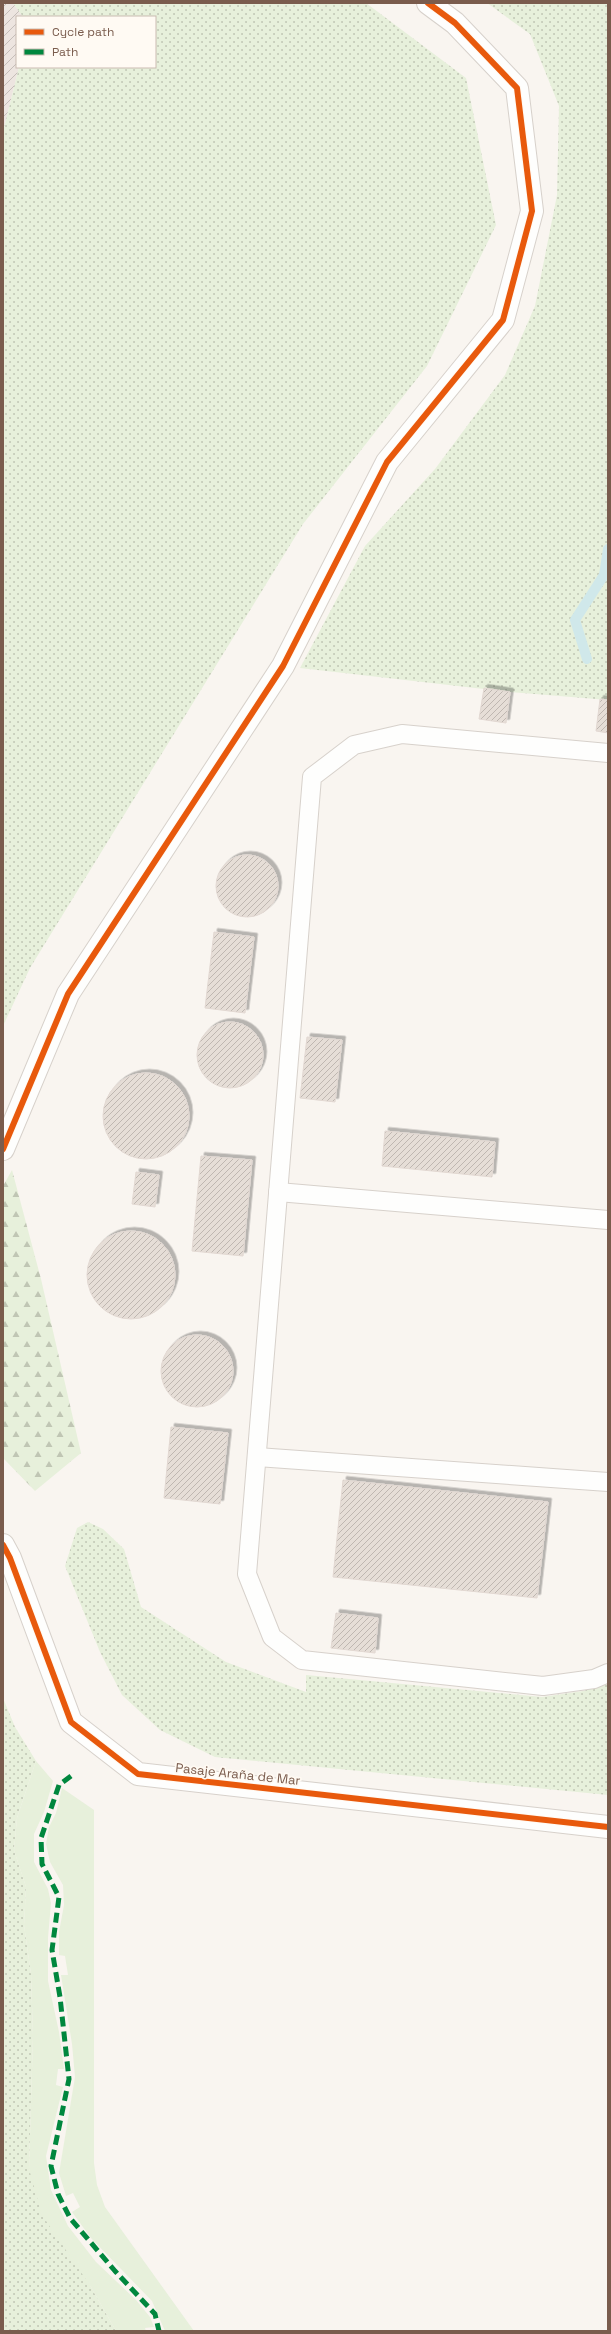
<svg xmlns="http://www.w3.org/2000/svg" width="611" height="2334" font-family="'Space Grotesk',sans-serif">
<defs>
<pattern id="industrial-furrows" width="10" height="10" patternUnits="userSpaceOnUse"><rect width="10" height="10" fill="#ede5e0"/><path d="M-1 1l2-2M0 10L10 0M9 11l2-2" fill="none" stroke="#c5bdb8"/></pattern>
<pattern id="grass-dots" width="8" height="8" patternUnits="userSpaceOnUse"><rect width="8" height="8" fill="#e7f0db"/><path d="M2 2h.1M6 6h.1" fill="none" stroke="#c0c6b4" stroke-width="1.8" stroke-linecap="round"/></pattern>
<pattern id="forest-firs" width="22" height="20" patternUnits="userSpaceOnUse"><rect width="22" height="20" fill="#e7f0db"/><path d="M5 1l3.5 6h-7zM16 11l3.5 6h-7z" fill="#c0c6b4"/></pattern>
<pattern id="building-hatch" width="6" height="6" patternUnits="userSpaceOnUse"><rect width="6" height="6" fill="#e6ded7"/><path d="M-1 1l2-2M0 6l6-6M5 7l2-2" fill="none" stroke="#bfb7b1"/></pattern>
<filter id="shadow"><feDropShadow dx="3.5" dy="-3.5" stdDeviation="0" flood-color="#0004"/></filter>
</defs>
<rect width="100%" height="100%" fill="#f9f5f0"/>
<polygon fill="url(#industrial-furrows)" points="3,3 13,3 23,17 17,17 17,67 19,67 3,132"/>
<g fill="url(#grass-dots)">
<polygon points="13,3 366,3 466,78 496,225 427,366 303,524 30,968 3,1026 3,132 19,67 155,67 155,17 23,17"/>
<polygon points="487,3 608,3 608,700 510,692 300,668 365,546 435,469 505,375 535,306 557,195 559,106 530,34"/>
<polygon points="88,1522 103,1529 124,1549 141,1607 226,1662 306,1692 306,1675 542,1697 583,1691 608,1684 608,1795 215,1757 160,1730 122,1695 100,1652 65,1566 77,1528"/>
<polygon points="3,1698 15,1727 36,1761 17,1818 14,1850 26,1887 24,1925 31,1974 33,2036 29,2169 91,2287 116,2331 3,2331"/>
</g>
<polygon fill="url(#forest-firs)" points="12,1170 41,1279 81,1453 35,1491 3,1458 3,1186"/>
<g fill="#e7f0db">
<polygon points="36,1761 53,1781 44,1812 34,1834 34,1862 48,1889 51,1903 48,1938 48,1981 59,2032 64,2069 58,2069 56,2085 63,2087 46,2156 51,2190 68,2226 96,2262 136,2300 150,2317 154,2327 145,2328 146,2331 116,2331 91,2287 42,2215 29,2169 33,2036 31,1974 24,1925 26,1887 14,1850 17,1818"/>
<polygon points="62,1788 94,1810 94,2163 97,2185 105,2207 194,2331 165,2331 152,2301 91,2238 72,2212 80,2207 73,2193 66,2196 59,2173 75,2077 72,2044 61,1975 68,1975 65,1956 59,1955 59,1932 64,1905 63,1885 50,1862 46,1844 49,1827 56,1813"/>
</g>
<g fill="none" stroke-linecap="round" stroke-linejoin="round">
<polyline stroke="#d0e8ea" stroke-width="10" points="587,659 575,620 604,575 608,549"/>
</g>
<g fill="url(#building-hatch)" stroke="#e2d8d2" filter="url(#shadow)">
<polygon points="484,688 510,692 506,723 479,719"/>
<polygon points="600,699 608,700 608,733 596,731"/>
<circle cx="247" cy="886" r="31"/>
<polygon points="214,932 254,937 245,1013 205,1008"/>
<circle cx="230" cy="1055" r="33"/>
<polygon points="307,1037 342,1040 335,1102 300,1098"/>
<circle cx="146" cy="1116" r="43"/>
<polygon points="385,1131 495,1142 492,1177 382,1166"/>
<polygon points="201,1156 252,1160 243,1256 192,1251"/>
<polygon points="136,1172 159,1175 155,1207 132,1204"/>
<circle cx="131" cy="1275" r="44"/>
<circle cx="197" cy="1371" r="36"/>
<polygon points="171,1427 228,1433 220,1504 164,1498"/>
<polygon points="343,1480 548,1502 537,1598 333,1577"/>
<polygon points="336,1613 378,1618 375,1653 331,1648"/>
</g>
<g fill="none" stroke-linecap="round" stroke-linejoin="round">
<g stroke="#d7d1cb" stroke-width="20">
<g id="service">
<polyline points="608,753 402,734 354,745 312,777 247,1574 272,1637 302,1660 543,1686 594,1679 608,1673"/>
<polyline points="278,1192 608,1220"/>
<polyline points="257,1457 608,1482"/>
</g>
</g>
<g stroke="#d7d1cb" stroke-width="24">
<g id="minor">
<polyline points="3,1149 68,994 283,666 387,462 503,320 532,211 517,88 455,23 428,3"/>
<polyline points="3,1545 10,1558 71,1722 138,1774 608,1827"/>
</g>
</g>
<use href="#service" stroke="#fefefd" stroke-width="18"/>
<use href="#minor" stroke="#fefefd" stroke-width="22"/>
<polyline stroke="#00873e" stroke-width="5" stroke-dasharray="10 5" stroke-linecap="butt" points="71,1776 59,1785 41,1838 42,1864 59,1897 52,1950 60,1997 69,2079 51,2166 58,2194 70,2218 115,2271 155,2314 159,2331"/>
<g stroke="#fffaf3" stroke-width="8">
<g id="cycleway">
<polyline points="3,1149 68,994 283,666 387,462 503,320 532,211 517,88 455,23 428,3"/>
<polyline points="3,1545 10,1558 71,1722 138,1774 608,1827"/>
</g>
</g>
<use href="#cycleway" stroke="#e8590c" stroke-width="6"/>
</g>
<g text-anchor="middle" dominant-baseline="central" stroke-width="3.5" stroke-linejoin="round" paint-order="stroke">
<g font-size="13" fill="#7a5c4d" stroke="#fffaf3">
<text transform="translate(238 1774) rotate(6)">Pasaje Araña de Mar</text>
</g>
</g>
<rect width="611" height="2334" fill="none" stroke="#7a5c4d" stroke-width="8"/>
<rect x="16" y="16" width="140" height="52" fill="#fffaf3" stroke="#cabbb1"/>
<rect x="24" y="29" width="20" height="6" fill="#e8590c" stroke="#cabbb1"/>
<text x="52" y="36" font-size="12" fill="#7a5c4d">Cycle path</text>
<rect x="24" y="49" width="20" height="6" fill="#00873e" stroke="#cabbb1"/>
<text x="52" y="56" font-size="12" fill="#7a5c4d">Path</text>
</svg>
